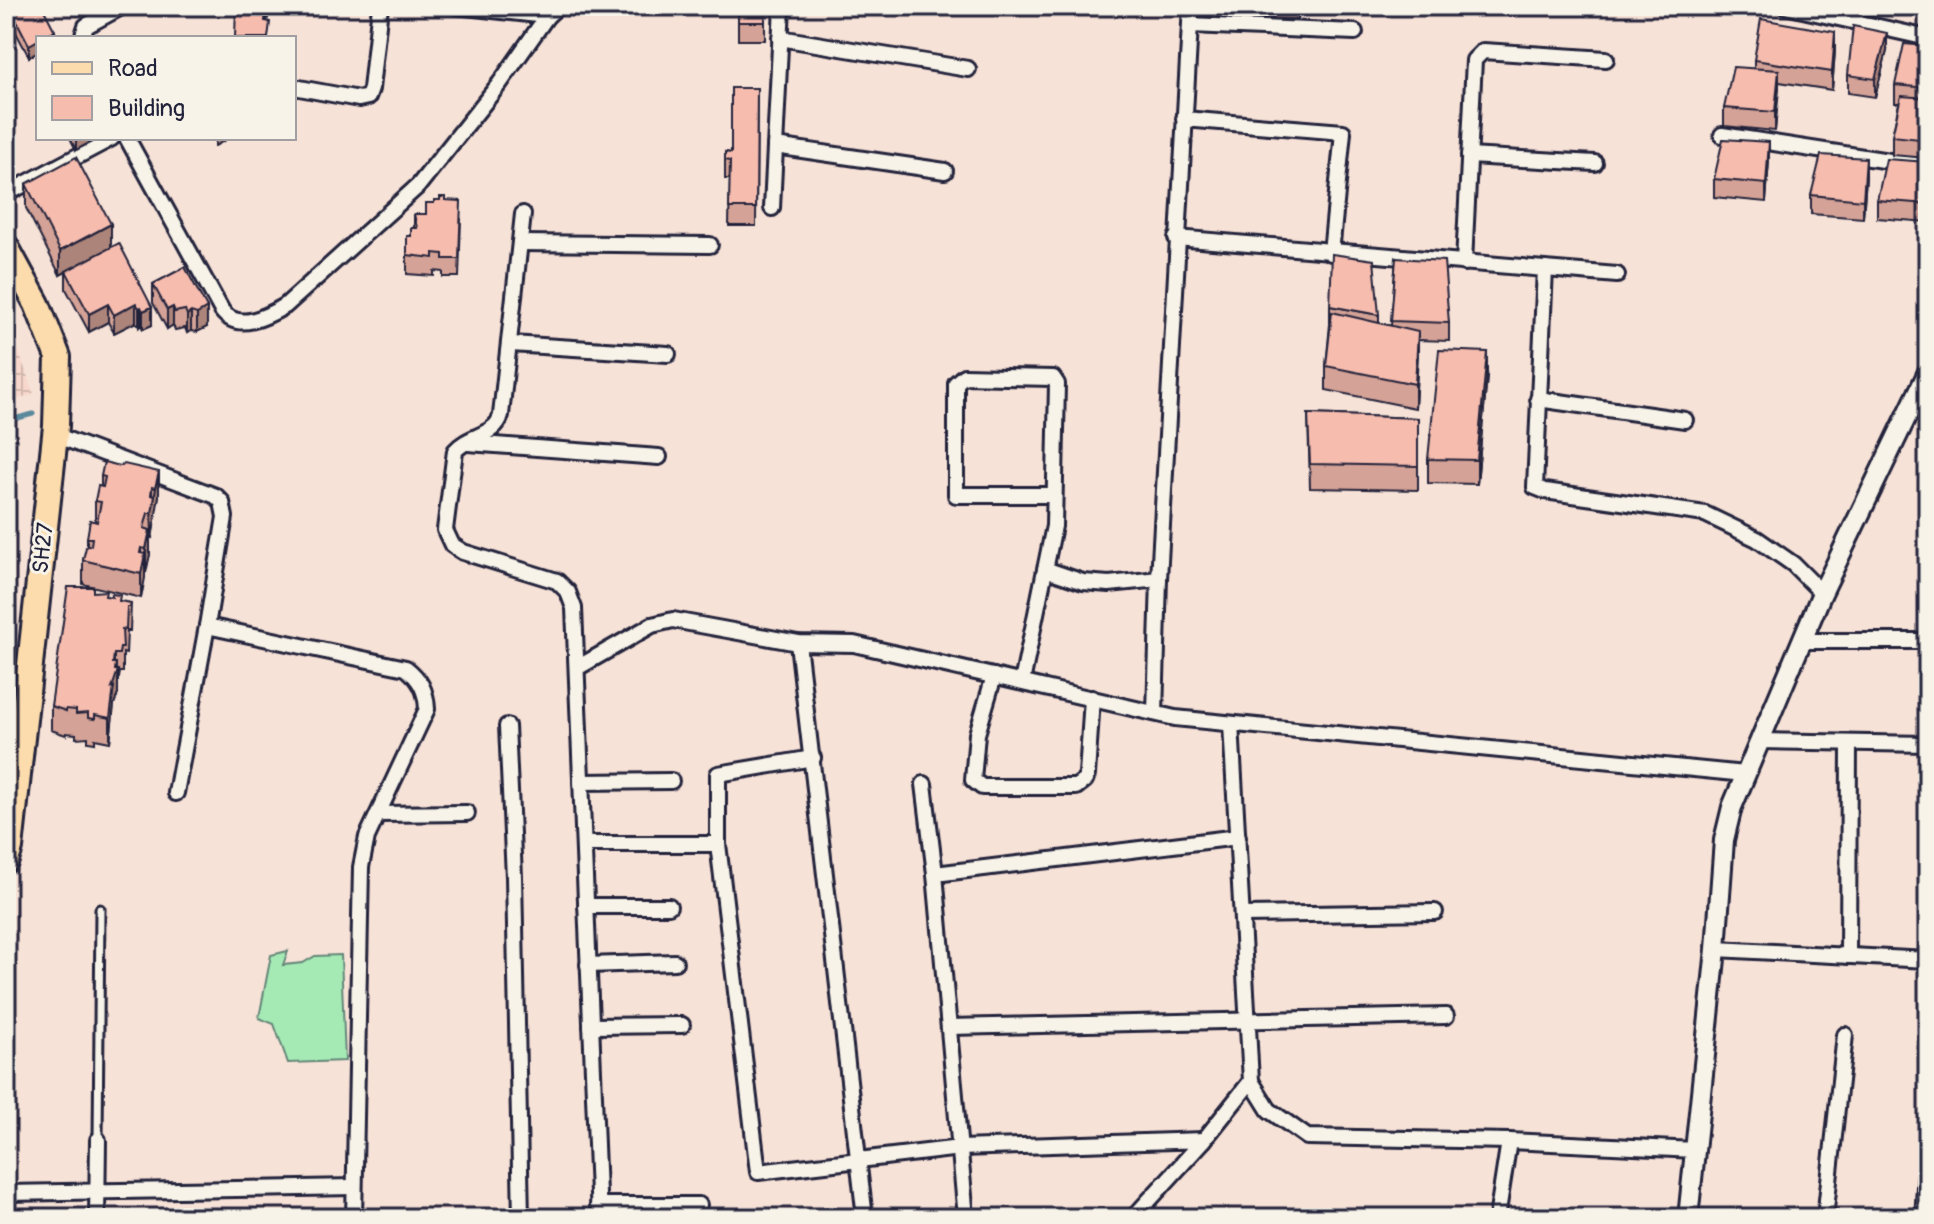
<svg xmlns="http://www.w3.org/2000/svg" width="1934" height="1224" font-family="Pangolin,sans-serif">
<defs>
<pattern id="industrial-grid" width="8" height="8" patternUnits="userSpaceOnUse" patternTransform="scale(2)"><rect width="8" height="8" fill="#f7d7cb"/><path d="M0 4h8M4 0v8" fill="none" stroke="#d3b8af"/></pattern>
</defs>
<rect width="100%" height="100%" fill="#f7e2d7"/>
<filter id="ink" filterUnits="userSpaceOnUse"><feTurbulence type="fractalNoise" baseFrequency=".0125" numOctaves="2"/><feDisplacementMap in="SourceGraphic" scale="16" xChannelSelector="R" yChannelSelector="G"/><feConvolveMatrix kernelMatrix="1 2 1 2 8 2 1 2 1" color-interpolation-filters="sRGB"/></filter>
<g filter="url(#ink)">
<polygon fill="url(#industrial-grid)" points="6,317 34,394 6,403"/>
<polygon fill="#a5eab5" stroke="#648678" stroke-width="2" points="288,951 283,965 303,963 315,956 341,955 345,1061 288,1063 274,1024 259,1018 271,955"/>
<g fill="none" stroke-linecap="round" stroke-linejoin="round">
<polyline stroke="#5a899c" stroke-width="5" points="6,421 33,414"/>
<g stroke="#22223b" stroke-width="13">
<polyline id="service" points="98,1140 100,909"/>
</g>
<g stroke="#22223b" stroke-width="20">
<g id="minor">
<polyline points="456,6 547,16"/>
<polyline points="1785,6 1928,38"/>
<polyline points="1190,25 1355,32"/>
<polyline points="82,38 86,26 123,6"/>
<polyline points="780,38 968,69"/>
<polyline points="294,87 359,99 368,97 371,89 380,6"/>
<polyline points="1184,119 1343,132 1331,253"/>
<polyline points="1722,135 1928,167"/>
<path d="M127 138 222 311C238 332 266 317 285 306L418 186 500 83 547 16 558 6"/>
<polyline points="775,146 945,171"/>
<polyline points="1469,156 1595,163"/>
<polyline points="6,194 112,138"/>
<polyline points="772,208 782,6"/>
<path d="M523 214 501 415C496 436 468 435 455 451L445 530 452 545 463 552 557 581 568 592 574 608 599 1218"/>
<polyline points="1176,238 1617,275"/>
<polyline points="520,243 710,245"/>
<polyline points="1464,263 1474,60 1483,51 1606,59"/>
<polyline points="1545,269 1535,487 1545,491 1705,514 1757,539 1793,564 1822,593"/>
<polyline points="511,344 668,354"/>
<polyline points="1538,399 1685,420"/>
<path d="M55 435 216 496 222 502 225 517 207 626 406 668C420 679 426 690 427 709L367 837 361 867 354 1218"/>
<polyline points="468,443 659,457"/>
<polyline points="1045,569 1083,582 1109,584 1159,579"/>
<polyline points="1801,641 1928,641"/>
<polyline points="798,643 865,1218"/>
<polyline points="577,668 652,625 673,620 798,643 854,644 1175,718 1745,774"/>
<polyline points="994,676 977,734 973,780 982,787 1076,787 1085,780 1087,775 1092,698"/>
<polyline points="1022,682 1054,526 1057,384 1053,378 964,376 956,383 956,495 1054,495"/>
<polyline points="1155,713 1159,579 1191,6"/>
<polyline points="507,726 514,877 521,1218"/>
<polyline points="1759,741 1928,744"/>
<polyline points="813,758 718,774 718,844 758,1172 960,1148 1204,1140 1133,1218"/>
<polyline points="581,782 671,781"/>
<polyline points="924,784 935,874 966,1218"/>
<polyline points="176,793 207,626"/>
<polyline points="378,814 467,813"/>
<polyline points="584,844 718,844"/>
<polyline points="935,874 1238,837"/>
<polyline points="586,906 669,906"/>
<polyline points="1242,915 1435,912"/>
<polyline points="1716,949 1928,960"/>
<polyline points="1848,956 1849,743"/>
<polyline points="588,965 675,962"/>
<polyline points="591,1026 682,1025"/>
<polyline points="949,1027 1446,1016"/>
<polyline points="1251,1081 1269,1110 1307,1137 1509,1141 1695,1150"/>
<polyline points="1204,1140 1251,1081 1231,724"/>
<polyline points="6,1193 354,1187"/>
<polyline points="598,1205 699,1205"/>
<polyline points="97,1218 98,1140"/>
<polyline points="1497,1218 1509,1141"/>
<polyline points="1825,1218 1845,1035"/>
<polyline points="1923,1218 1928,1140"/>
</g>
</g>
<g stroke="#22223b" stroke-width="24">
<polyline id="tertiary" points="1688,1218 1716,949 1724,840 1732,807 1822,593 1928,372"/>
</g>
<g stroke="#22223b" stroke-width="30">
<polyline id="primary" points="6,247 37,304 58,357 56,426 10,848 6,860"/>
</g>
<use href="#service" stroke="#f7f3e8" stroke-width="7"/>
<use href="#minor" stroke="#f7f3e8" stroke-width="14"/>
<use href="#tertiary" stroke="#f7f3e8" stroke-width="18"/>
<use href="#primary" stroke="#fcdcac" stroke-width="24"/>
</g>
<g fill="#d4a296" stroke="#22223b" stroke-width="2">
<rect x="738" y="6" width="27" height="34"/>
<polygon points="1227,6 1242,6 1241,19 1227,18"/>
<polygon points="1246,6 1298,6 1298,19 1246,18"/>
<polygon points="12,12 55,38 38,38 38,52 29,57 12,25"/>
<polygon points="1928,46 1928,158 1892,155 1892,136 1899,103 1895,103 1895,85"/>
<polygon points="1835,50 1832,90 1779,82 1775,131 1724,126 1724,108 1754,69 1754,60"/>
<polygon points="1887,51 1875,97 1848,93 1848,75"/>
<polygon points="757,88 756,226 729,226 730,179 725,179 725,152 731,153"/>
<polygon points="70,138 99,138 76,150"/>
<polygon points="1769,160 1766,202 1714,197 1714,179"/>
<polygon points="1928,162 1928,222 1877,218 1877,200"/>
<polygon points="1866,177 1863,218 1811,214 1811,195"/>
<polygon points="26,184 111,247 152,325 143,329 141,325 139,327 136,322 114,333 108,322 89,332 66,289 66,272 60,275 26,208"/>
<polygon points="445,200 461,219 459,277 443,277 443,272 434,271 434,276 407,274 407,236 411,236 414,228 414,214 426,214 434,203"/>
<polygon points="1396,258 1449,323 1449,341 1418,340 1415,408 1326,390 1326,366 1330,324 1330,306 1379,315 1379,323 1391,326"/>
<polygon points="185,267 207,327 197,332 191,331 187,333 185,328 175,330 173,325 167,329 153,303 153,284"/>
<polygon points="1487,376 1477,484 1428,483 1428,459"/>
<polygon points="1308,414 1418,418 1418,490 1310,488"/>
<polygon points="159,472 159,496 155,512 155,520 152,538 150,537 150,554 145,573 141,598 83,584 83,560 87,546 87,538 95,521 95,501 101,487 101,476"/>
<polygon points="93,592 120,601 131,603 130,631 127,631 126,654 123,653 123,672 120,672 119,678 118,678 118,694 114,704 110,742 95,739 95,743 88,742 88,737 76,738 76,734 66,733 66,735 51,730 51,706"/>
</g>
<g fill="#ac847a" stroke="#22223b" stroke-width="2">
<polygon points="267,6 269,6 269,10 265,38"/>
<polygon points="55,31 55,38 42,38"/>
<polygon points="1835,32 1835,50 1832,90 1832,72"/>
<polygon points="1887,33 1887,51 1875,97 1875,79"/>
<polygon points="38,40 38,52 29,57 29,45"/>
<polygon points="1779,70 1779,89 1775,131 1775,112"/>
<polygon points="76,138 99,138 76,150"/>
<polygon points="215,138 229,138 215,146"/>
<polygon points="1769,142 1769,160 1766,202 1766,184"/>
<polygon points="1866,158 1866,177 1863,218 1863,200"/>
<polygon points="111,224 111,248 60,275 60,251"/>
<polygon points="136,303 136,322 114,333 114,315"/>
<polygon points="108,304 108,322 89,332 89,314"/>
<polygon points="141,307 141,325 139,327 139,308"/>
<polygon points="152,307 152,325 143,329 143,311"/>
<polygon points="173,307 173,325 167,329 167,310"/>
<polygon points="207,308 207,327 197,332 197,314"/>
<polygon points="191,312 191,331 187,333 187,315"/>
<polygon points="1418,332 1418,356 1415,408 1415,384"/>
<polygon points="1487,352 1487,376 1477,484 1477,460"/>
<polygon points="159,472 159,496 152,538 151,495 152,487 152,510"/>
<polygon points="150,530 150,554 146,573 146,549"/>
<polygon points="141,548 141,571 145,554 145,578 141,598"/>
<polygon points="114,654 114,678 116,663 116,675 118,670 118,694 114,704 110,742 110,718"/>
</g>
<g fill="#f6bcae" stroke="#22223b" stroke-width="2">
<polygon points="25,6 42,6 55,31 42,38 38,38 38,40 29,45 12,12"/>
<polygon points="236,6 267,6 265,21 270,22 268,38 235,38"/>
<rect x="738" y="6" width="27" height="16"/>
<polygon points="1761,19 1835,32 1832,72 1754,60"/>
<polygon points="1853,26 1887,33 1875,79 1848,75"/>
<polygon points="1904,44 1928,46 1928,88 1895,85"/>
<polygon points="1733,67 1779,70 1775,112 1724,108"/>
<polygon points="731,88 757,88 756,208 729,208 730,161 725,160 725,152 731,153"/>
<polygon points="1901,96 1928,98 1928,140 1892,136"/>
<polygon points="1723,139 1769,142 1766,184 1714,179"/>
<polygon points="1821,155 1866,158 1863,200 1811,195"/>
<polygon points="76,157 111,224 60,251 26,184"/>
<polygon points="1886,159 1928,162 1928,204 1877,200"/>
<polygon points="440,197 445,197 445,200 461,201 459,259 443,259 443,254 434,253 434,258 407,255 407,236 411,236 411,228 417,228 414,214 426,214 426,203 434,203 434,200 440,200"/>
<polygon points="119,243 152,307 143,311 141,307 139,308 136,303 114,315 108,304 89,314 66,271"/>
<polygon points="1332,254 1374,260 1379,315 1330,306"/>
<polygon points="1396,258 1444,261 1449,323 1391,321"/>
<polygon points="185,267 207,308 197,314 191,312 187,315 185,310 175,312 173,307 167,310 153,284"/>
<polygon points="1332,312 1418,332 1415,384 1326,366"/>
<polygon points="1439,350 1487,352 1477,460 1428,459"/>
<polygon points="1308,414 1418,418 1418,466 1310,464"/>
<polygon points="104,462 120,466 124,464 159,472 155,488 152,487 151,495 155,496 152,513 148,513 144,528 150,530 146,549 141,548 140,553 145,554 141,574 83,560 86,547 91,545 92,538 87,538 90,520 97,522 101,502 95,501 98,486 103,487 105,477 101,476"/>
<polygon points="68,587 93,587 93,592 106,591 105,596 112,597 111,594 120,595 119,601 131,603 130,607 127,607 126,630 122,629 123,648 120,648 119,654 114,654 113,663 116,663 115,670 118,670 112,688 114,687 110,718 95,715 95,719 88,718 88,713 76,714 76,710 66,709 66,711 51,706"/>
</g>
</g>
<g text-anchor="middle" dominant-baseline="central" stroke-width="6" stroke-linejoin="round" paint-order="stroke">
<g font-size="22" fill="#22223b" stroke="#f7f3e8">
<text transform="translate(43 548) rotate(-84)">SH27</text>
</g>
</g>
<rect width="1934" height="1224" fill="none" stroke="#f7f3e8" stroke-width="32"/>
<rect x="16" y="16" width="1902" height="1192" fill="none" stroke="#22223b" stroke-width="3" filter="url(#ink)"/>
<rect x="36" y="36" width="260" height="104" fill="#f7f3e8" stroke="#a29fa3" stroke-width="2"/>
<rect x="52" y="62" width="40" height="12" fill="#fcdcac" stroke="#a29fa3" stroke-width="2"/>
<text x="108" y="76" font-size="24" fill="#22223b">Road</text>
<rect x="52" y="96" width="40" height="24" fill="#f6bcae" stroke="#a29fa3" stroke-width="2"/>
<text x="108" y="116" font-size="24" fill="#22223b">Building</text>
</svg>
